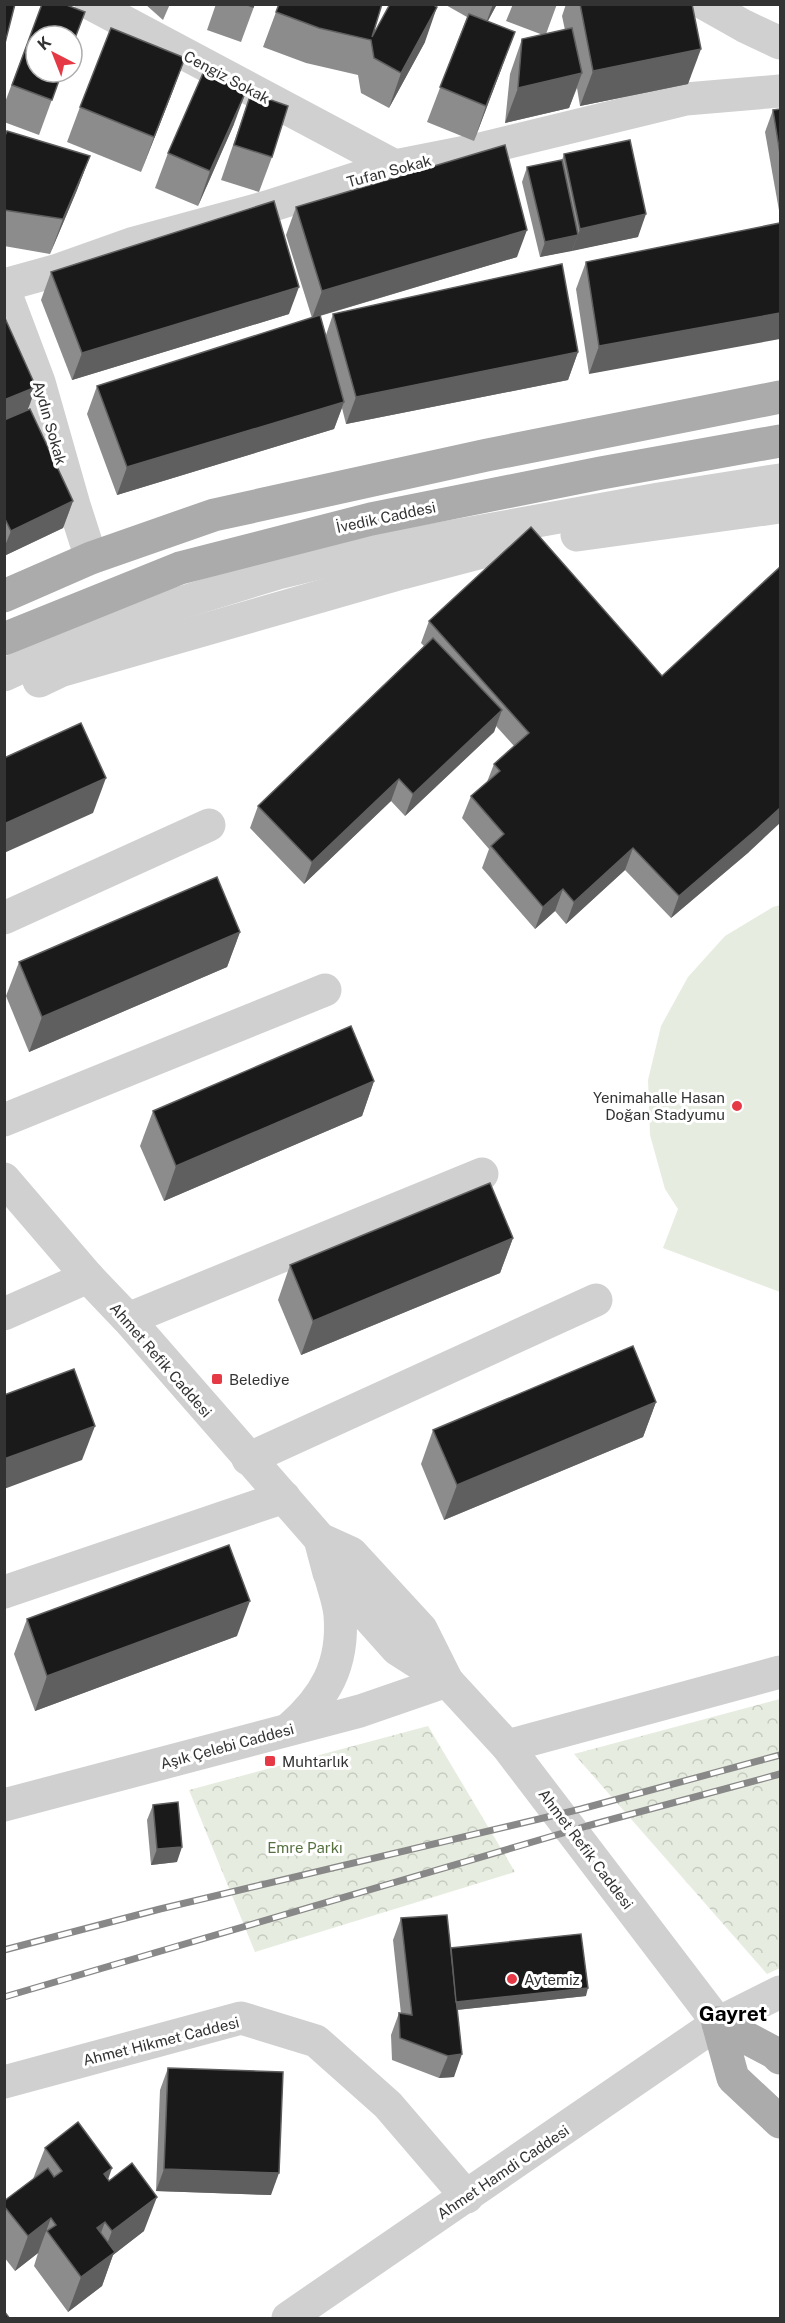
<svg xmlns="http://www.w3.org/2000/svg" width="785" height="2323" font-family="'Public Sans',sans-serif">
<defs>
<pattern id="park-crowns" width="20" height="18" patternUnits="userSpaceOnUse" patternTransform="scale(1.5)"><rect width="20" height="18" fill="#e6ecdf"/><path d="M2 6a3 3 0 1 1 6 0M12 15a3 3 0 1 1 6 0" fill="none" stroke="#c6cbc0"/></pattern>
</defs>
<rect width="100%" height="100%" fill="#fff"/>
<g fill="url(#park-crowns)">
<polygon points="780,1699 780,1968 767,1974 574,1754"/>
<polygon points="428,1726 515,1872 255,1952 189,1790"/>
</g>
<polygon fill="#e6ecdf" points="780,905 780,1292 663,1248 678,1209 665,1189 650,1135 648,1080 661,1026 688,977 725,936 773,907"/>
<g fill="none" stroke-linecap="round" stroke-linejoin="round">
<g stroke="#d0d0d0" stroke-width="33">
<polyline points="91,4 395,166"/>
<polyline points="705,4 744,26 780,43"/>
<polyline points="4,285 55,271 131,244 267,207 395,166 476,150 686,99 780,91"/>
<polyline points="4,289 39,382 74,505 91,558"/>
<polyline points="577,535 780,507"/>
<polyline points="4,675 87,637 167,607 278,573 360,553 659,499 780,480"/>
<polyline points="39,681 60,671 402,573 505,546"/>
<polyline points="4,918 209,825"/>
<polyline points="4,1120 325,990"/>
<polyline points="4,1179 88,1277 128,1319 320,1539 351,1553 421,1629 447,1681"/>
<polyline points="4,1314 88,1277"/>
<polyline points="128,1319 482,1174"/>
<polyline points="248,1459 596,1300"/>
<polyline points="320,1539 329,1573 397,1649 447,1681 507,1746 718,2023"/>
<polyline points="4,1592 284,1497"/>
<path d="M289 1729C325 1698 344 1665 340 1615 339 1602 333 1587 330 1574"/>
<polyline points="507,1746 780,1672"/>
<polyline points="4,1805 360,1711 447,1681"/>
<polyline points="4,2082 241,2018 316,2041 388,2105 467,2197"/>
<polyline points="288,2318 718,2023 780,1992"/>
</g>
<g stroke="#ababab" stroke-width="33">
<polyline points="4,596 91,558 214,515 487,455 780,397"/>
<polyline points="4,639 180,568 371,519 601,473 780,441"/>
<polyline points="718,2023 733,2078 780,2122"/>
<polyline points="718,2023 775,2053 780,2058"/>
</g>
<g stroke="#888" stroke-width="7">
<g id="rail">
<polyline points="4,1950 160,1909 581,1809 780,1755"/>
<polyline points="4,1997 587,1826 780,1774"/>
</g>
</g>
<use href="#rail" stroke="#fff" stroke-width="4.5" stroke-dasharray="14" stroke-linecap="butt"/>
</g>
<g fill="#8c8c8c">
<polygon points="42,4 62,72 39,135 4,122 4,105"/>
<polygon points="145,4 170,4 163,20"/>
<polygon points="216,4 255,4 241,42 207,30"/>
<polygon points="279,4 372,37 425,42 389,108 361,93 358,75 306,63 263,47"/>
<polygon points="444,4 497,4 488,21 502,67 474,141 427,122 467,17"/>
<polygon points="513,4 557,4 546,34 565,30 562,16 566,4 692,4 688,84 580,106 577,88 569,108 505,123 510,74 522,39 543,35 506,21"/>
<polygon points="185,58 172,93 141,172 67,142 80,107"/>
<polygon points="251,93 272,157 259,192 221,180"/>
<polygon points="780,109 780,216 765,132 773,110"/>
<polygon points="234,124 198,206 155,188 168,153"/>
<polygon points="4,136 90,156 77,190 50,254 4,246"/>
<polygon points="564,154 638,237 540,257 522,182 527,167 562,160"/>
<polygon points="296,207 517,257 320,316 326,335 333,314 578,352 568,380 346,424 342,408 334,429 117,495 87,414 97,386 312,318 286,235"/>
<polygon points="780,223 589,374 576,289 586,262"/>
<polygon points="51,272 289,314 72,380 41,300"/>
<polygon points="4,316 27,410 73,501 63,528 4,556"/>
<polygon points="429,621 749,852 671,918 625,870 566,924 555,911 535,929 482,868 489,849 462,818 471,796 487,782 494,764 514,746 496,726 494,732 405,816 391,801 304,884 250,828 258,806 424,646 421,643"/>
<polygon points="240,932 227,967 29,1052 6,996 19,962"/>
<polygon points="374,1081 362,1116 164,1201 140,1146 153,1111"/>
<polygon points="513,1238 500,1273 301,1355 278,1300 290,1265"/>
<polygon points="656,1402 643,1437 444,1520 421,1464 433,1430"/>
<polygon points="27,1619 237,1636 35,1711 14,1654"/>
<polygon points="153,1805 177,1862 151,1865 147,1820"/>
<polygon points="401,1918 451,1948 586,1996 457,2010 454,2077 439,2078 392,2060 391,2035 399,2013 401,2014 393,1940"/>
<polygon points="168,2068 271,2195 156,2191 160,2090"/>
<polygon points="45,2148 108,2180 144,2231 113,2255 102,2286 68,2312 34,2266 38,2253 15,2271 4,2257 4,2201 33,2179"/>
</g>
<g fill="#5f5f5f">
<polygon points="493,4 497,4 485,26"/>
<polygon points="437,7 425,42 389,108 401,73"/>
<polygon points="515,32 502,67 474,141 486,106"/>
<polygon points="701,49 688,84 580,106 593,71"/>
<polygon points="185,58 172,93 141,172 154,137"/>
<polygon points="582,73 569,108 505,123 518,88"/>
<polygon points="247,89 234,124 198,206 210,171"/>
<polygon points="90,156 77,190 50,254 63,219"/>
<polygon points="646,214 638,237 572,251 580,229"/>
<polygon points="527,230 517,257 312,318 322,291"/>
<polygon points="578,235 572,251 540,257 545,242"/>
<polygon points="299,287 289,314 72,380 82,353"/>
<polygon points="780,313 780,339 589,374 599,346"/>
<polygon points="578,352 568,380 346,424 356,397"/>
<polygon points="36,387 26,415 4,423 4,400"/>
<polygon points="344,402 334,429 117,495 127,467"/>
<polygon points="73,501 63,528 4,556 4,548 11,531"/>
<polygon points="502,710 494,732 405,816 413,794"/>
<polygon points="106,778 93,813 4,853 4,824"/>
<polygon points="399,779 391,801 304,884 312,862"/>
<polygon points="780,808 780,823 749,852 671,918 679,896"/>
<polygon points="633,848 625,870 566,924 574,902"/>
<polygon points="563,889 555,911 535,929 543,907"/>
<polygon points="240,932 227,967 29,1052 42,1017"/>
<polygon points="374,1081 362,1116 164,1201 176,1166"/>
<polygon points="513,1238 500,1273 301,1355 313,1321"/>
<polygon points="656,1402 643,1437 444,1520 457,1485"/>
<polygon points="95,1426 82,1460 4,1489 4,1459"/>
<polygon points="250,1601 237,1636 35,1711 47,1676"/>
<polygon points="182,1847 177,1862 151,1865 157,1849"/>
<polygon points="588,1988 586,1996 446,2011 449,2003"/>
<polygon points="462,2054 454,2077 439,2078 448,2056"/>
<polygon points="112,2168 100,2203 104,2174"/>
<polygon points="164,2169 279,2173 271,2195 156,2191"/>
<polygon points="157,2197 144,2231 113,2255 102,2286 68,2312 81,2277 100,2262 112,2231"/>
<polygon points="51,2218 38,2253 15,2271 28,2236"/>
<polygon points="105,2222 92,2257 97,2228"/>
</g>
<g fill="#1a1a1a" stroke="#5f5f5f" stroke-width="1.5">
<polygon points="4,4 15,4 4,47"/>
<polygon points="42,4 64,4 85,12 72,46 72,36 36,36 36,72 62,72 52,100 12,85"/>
<polygon points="245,4 254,4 253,7"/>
<polygon points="279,4 382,4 372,37 390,4 432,4 437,7 401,73 374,58 371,40 319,28 276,12"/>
<polygon points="580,4 692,4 701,49 593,71"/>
<polygon points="469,14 515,32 486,106 440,87"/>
<polygon points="111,28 185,58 154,137 80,107"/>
<polygon points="572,28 582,73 518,88 522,39"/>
<polygon points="204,71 247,89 210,171 168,153"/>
<polygon points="251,93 288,106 272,157 234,145"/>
<polygon points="780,109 780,154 773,110"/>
<polygon points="7,131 90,156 63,219 4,210 4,138"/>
<polygon points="630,140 646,214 580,229 564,154"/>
<polygon points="505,145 527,230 322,291 296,207"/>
<polygon points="562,160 578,235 545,242 527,167"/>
<polygon points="274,201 299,287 82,353 51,272"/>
<polygon points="780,223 780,313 599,346 586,262"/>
<polygon points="562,264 578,352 356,397 333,314"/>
<polygon points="320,315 344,402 127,467 97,386"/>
<polygon points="4,316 36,387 4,400"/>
<polygon points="30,409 73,501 11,531 4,517 4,420"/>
<polygon points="531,527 662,676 780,567 780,808 757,829 679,896 633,848 574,902 563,889 543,907 491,846 504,834 471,796 500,771 494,764 529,733 429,621"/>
<polygon points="433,638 502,710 413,794 399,779 312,862 258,806"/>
<polygon points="81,723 106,778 4,824 4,758"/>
<polygon points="217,877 240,932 42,1017 19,962"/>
<polygon points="351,1026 374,1081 176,1166 153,1111"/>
<polygon points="490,1183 513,1238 313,1321 290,1265"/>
<polygon points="633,1346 656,1402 457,1485 433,1430"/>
<polygon points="74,1369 95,1426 4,1459 4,1395"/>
<polygon points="229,1545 250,1601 47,1676 27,1619"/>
<polygon points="178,1802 182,1847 157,1849 153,1805"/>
<polygon points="447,1915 462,2054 448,2056 400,2038 399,2013 412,2015 401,1918"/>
<polygon points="581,1934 588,1988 456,2002 451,1948"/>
<polygon points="168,2068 283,2072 279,2173 164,2169"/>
<polygon points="78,2122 112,2168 104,2174 109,2181 132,2163 157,2197 112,2231 105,2222 97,2228 115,2252 81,2277 47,2231 56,2225 51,2218 28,2236 4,2206 4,2201 48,2168 54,2177 62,2171 45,2148"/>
<polygon points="4,2311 10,2319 4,2319"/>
</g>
<g fill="#e63946" stroke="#fff" stroke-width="2">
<circle cx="737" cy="1106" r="6"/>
<rect x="211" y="1373" width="12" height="12" rx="3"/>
<rect x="264" y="1755" width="12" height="12" rx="3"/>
<circle cx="512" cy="1979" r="6"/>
</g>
<g text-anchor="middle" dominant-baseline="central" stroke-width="6" stroke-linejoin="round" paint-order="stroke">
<g font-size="15" fill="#333" stroke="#fff">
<text transform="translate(227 77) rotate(28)">Cengiz Sokak</text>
<text transform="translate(389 171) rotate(-15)">Tufan Sokak</text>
<text transform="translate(50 423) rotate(74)">Aydın Sokak</text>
<text transform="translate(386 517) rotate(-12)">İvedik Caddesi</text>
<text transform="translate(161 1360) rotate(49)">Ahmet Refik Caddesi</text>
<text transform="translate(227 1746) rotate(-15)">Aşık Çelebi Caddesi</text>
<text transform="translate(586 1849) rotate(53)">Ahmet Refik Caddesi</text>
<text transform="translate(161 2041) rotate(-14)">Ahmet Hikmet Caddesi</text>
<text transform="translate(503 2172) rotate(-34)">Ahmet Hamdi Caddesi</text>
</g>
<g font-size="15" fill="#333" stroke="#fff" text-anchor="start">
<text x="725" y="1097" text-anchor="end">Yenimahalle Hasan<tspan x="725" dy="17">Doğan Stadyumu</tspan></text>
<text x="229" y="1379">Belediye</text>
<text x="282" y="1761">Muhtarlık</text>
<text x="524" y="1979">Aytemiz</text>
</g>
<g font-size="15" fill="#56703f" stroke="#fff">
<text x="305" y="1847">Emre Parkı</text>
</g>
<g font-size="21" font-weight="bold" fill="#000" stroke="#fff">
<text x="733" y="2013">Gayret</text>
</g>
</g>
<rect width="785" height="2323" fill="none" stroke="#333333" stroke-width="12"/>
<g transform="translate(54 54) rotate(318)"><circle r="28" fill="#ffffff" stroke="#adadad" stroke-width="1.5"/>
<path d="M0-4.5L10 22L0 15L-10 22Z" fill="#e63946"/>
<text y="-9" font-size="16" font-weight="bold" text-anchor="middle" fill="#333333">K</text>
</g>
</svg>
